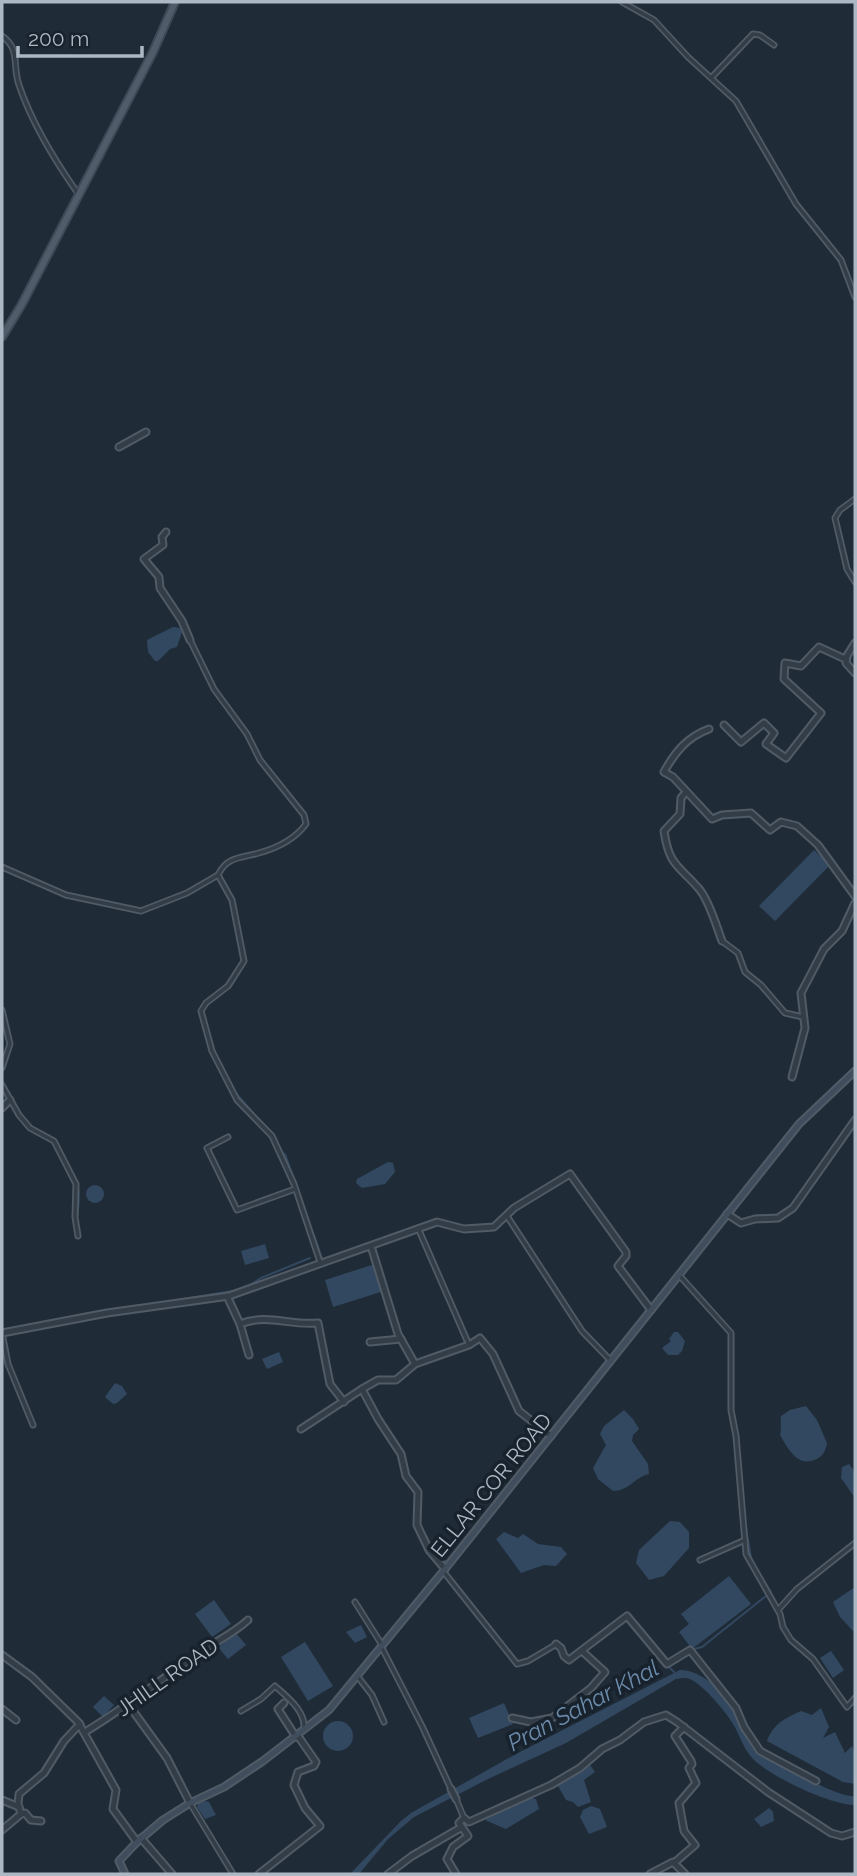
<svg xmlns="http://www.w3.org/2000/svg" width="857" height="1876" font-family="Raleway,sans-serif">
<rect width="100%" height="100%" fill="#1f2c38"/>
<g fill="#324860">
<polygon points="173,627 180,628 182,632 177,647 170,649 158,661 155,661 148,652 147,640"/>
<polygon points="814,850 830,865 775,921 759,906"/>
<polygon points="388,1162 393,1163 395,1172 385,1184 362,1188 356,1183 357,1179"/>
<circle cx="95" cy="1194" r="9"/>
<polygon points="265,1244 269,1258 245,1265 241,1251"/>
<polygon points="375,1264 384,1291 333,1307 325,1280"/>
<polygon points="674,1332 678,1332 685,1341 682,1351 678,1355 668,1355 662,1348 671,1341 669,1339"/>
<polygon points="279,1352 283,1362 267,1369 262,1359"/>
<polygon points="115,1383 122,1386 127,1394 117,1403 113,1404 105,1397"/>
<path d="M806 1406 817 1420 827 1443C825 1452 823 1457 814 1460 797 1467 787 1447 780 1435 782 1428 780 1422 781 1416L790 1410Z"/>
<path d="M624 1410 633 1419 639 1429 633 1435 632 1441 648 1464 649 1474C633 1478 631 1490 613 1491L598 1479 593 1468 606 1445 600 1434 604 1426Z"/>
<polygon points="849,1464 855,1472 855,1498 841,1478 842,1467"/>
<polygon points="670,1521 680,1522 689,1532 689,1548 664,1576 649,1580 636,1563 639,1550"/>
<polygon points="504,1532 518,1538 523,1534 538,1544 561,1547 567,1554 556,1566 544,1565 521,1573 496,1539"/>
<polygon points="729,1576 751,1604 692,1649 679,1632 689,1624 681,1614"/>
<polygon points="855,1587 855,1630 853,1631 840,1617 833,1602"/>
<polygon points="214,1600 231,1624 212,1637 195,1614"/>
<polygon points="361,1625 367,1637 355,1643 346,1632"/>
<polygon points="236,1633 246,1645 228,1659 218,1647"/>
<polygon points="305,1642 333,1686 308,1701 281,1657"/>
<polygon points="831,1651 844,1670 833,1678 820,1658"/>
<path d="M680 1670C703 1670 724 1693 735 1711 742 1721 746 1736 754 1744 768 1758 837 1799 855 1796V1805C830 1805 769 1776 752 1758 743 1748 740 1735 733 1724 726 1712 705 1687 692 1680 687 1677 682 1678 676 1679L566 1743 488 1779 414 1817 388 1839 359 1874H350L401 1821 411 1813 514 1755Z"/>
<polygon points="104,1696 114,1705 103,1717 93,1707"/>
<polygon points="504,1703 513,1724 478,1738 469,1718"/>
<path d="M821 1708 829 1727 823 1738 835 1732 845 1753 852 1746 855 1753V1784L843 1782 767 1741C774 1723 784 1719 801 1711L812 1715Z"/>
<circle cx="338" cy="1736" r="15"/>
<path d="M590 1765 595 1772 584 1780 591 1802 578 1807 573 1802 566 1800 558 1786C567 1776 580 1773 590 1765Z"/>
<polygon points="528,1797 536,1799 539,1809 506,1829 485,1820"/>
<polygon points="205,1801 209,1802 216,1815 205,1819 197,1807 199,1802"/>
<polygon points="591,1806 600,1809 607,1827 589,1834 580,1817 583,1810"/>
<polygon points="769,1808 773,1812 774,1821 761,1827 754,1819"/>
</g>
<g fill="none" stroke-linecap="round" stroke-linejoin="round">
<g stroke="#324860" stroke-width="2">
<polyline points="222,993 232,985 242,967"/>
<polyline points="234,1091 260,1121"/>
<polyline points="273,1136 283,1153"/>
<polyline points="285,1154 323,1261"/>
<path d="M74 1177C82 1190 78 1205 77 1219"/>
<polyline points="247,1287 261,1278 310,1258"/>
<polyline points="127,1308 239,1290"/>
<polyline points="746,1529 751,1558"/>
<polyline points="438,1558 449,1563"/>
<polyline points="455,1583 491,1628"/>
<polyline points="694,1649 702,1647 771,1592 762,1578"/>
<polyline points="674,1672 669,1667 678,1660"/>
</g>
<g stroke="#505b66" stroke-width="7">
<g id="minor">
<polyline points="622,2 654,20 688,57 736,101 796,204 841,260 855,297"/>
<path d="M2 36C21 49 12 66 19 85 32 124 55 161 79 195"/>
<polyline points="712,77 753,34 760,35 774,45"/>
<polyline points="855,499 840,510 835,518 847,569 855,582"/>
<path d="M190 640 214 689 247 734 260 760 304 815 306 824C295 839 277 848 259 853 242 858 227 856 218 875L232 900 244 961 228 986 206 1003 201 1011 212 1051 237 1100 272 1136 294 1184 320 1262"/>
<polyline points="2,867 66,895 141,911 187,893 218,875"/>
<polyline points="722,941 738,953 745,972 761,985 785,1013 803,1017"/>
<polyline points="2,1010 10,1044 2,1068"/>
<polyline points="2,1085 19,1115 30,1128 54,1141 76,1184 75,1217 78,1236"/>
<polyline points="228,1137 207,1148 237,1210 295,1189"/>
<polyline points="507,1216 582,1331 611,1361"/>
<polyline points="418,1228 469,1345"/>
<polyline points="679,1275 731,1333 731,1410 736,1436 746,1554 780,1614 783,1627 791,1640 813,1659 847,1707 855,1698"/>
<polyline points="2,1333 8,1364 33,1425"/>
<polyline points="700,1560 745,1540"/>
<polyline points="443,1571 517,1664 528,1661 555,1645"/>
<polyline points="355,1602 382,1645"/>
<polyline points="778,1610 797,1589 855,1543"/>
<polyline points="382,1648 422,1726 451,1789"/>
<polyline points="358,1677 372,1695 384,1722"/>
<path d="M241 1711 261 1699 275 1686C287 1697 306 1711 304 1729"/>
<polyline points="456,1799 464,1818"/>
<polyline points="190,1803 233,1874"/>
</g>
</g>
<g stroke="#505b66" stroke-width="9">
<g id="tertiary">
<polyline points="119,447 146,432"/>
<polyline points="166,532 162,537 163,545 144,559 159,577 160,588 182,621 190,640"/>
<polyline points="847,656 846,663 855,673"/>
<polyline points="724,725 741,742 764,723 774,733 766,744 786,758 821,713 784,679 785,663 801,666 819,647 845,659 855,643"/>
<path d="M709 729C687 737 675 752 664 772L673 777 712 819 722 815 751 813 770 830 781 822 797 826 818 845 855 896"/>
<path d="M686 792 681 798 680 814 664 831C669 867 680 866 700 890 710 903 716 925 722 941"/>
<polyline points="792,1077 805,1028 801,993 824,949 842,931 855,903"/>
<polyline points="2,1108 10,1100"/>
<polyline points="727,1214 741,1223 755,1219 778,1218 793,1208 855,1120"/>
<polyline points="227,1296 240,1324"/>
<polyline points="2,1333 107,1313 229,1296 437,1222 464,1229 494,1227 514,1208 570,1174 626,1252 626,1256 618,1266 651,1310"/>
<polyline points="370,1342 401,1339"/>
<path d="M249 1355 240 1324C268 1313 289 1326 318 1323L330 1384 344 1402"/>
<polyline points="415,1364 469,1345 480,1338 493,1354 519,1411 551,1436"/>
<polyline points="362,1389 378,1380 396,1380 415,1364 398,1334 371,1246"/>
<polyline points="301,1429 362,1389 378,1419 401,1454 406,1476 418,1492 417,1525 429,1550 445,1569"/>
<polyline points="556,1644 561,1648 564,1656 569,1660 627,1616 667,1664 690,1650 736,1708 744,1727 760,1751 816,1781"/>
<polyline points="2,1655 32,1677 78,1722 116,1790 113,1809 137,1842"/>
<polyline points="284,1703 278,1709 296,1737"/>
<polyline points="128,1704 167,1758 190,1803"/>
<polyline points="2,1709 16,1720"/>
<polyline points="512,1718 531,1722 552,1718 591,1688 605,1672 582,1651"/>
<path d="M85 1732C125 1708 160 1680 198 1654 214 1642 233 1634 248 1620"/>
<polyline points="451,1789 456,1799"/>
<polyline points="2,1800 19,1807"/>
<polyline points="21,1814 25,1813 31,1820 41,1821"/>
<polyline points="2,1830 21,1814 18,1804 19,1794 44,1773 64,1741 80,1724"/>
<polyline points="141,1838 172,1874"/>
<polyline points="674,1863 695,1845 684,1831 679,1803 696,1783 689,1768 692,1764 691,1761 675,1736 684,1727"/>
<polyline points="259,1874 320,1826 305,1808 294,1785 298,1772 314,1766 316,1762 298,1736"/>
<polyline points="388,1874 412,1856 462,1827"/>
<polyline points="456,1874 447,1859 453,1847 468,1836 459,1823 464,1818 469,1822 551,1785 580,1768 602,1749 620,1740 644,1722 666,1715 677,1722 768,1792 831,1833 842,1836 855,1832"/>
<polyline points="650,1874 673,1862 685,1874"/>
</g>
</g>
<g stroke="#505b66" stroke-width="9">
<polyline id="secondary" points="125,1874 119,1861 137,1842 163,1820 190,1803 224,1787 263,1761 329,1710 445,1569 799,1124 855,1071"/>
</g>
<g stroke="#3f4955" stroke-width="10">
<polyline id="primary" points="2,337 22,304 153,52 175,2"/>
</g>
<use href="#minor" stroke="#333d48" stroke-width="3.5"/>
<use href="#tertiary" stroke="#333d48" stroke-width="5"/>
<use href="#secondary" stroke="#404d5c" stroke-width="5"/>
<use href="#primary" stroke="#505c69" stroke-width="6"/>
</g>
<g text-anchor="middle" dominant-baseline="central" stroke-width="7" stroke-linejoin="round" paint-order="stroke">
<g font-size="21" fill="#adb8c5" stroke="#18222d">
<text transform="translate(491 1485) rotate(-51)">ELLAR COR ROAD</text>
<text transform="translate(167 1677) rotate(-35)">JHILL ROAD</text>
</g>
<g font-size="23" font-style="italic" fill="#6c8baa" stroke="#18222d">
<text transform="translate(583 1705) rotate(-28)">Pran Sahar Khal</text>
</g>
</g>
<rect width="857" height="1876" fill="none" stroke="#adb8c5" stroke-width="7"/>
<path d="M18 46v10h124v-10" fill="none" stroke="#adb8c5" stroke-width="3.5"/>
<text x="28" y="46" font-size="21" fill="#adb8c5" stroke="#18222d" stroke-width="5" paint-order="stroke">200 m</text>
</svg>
